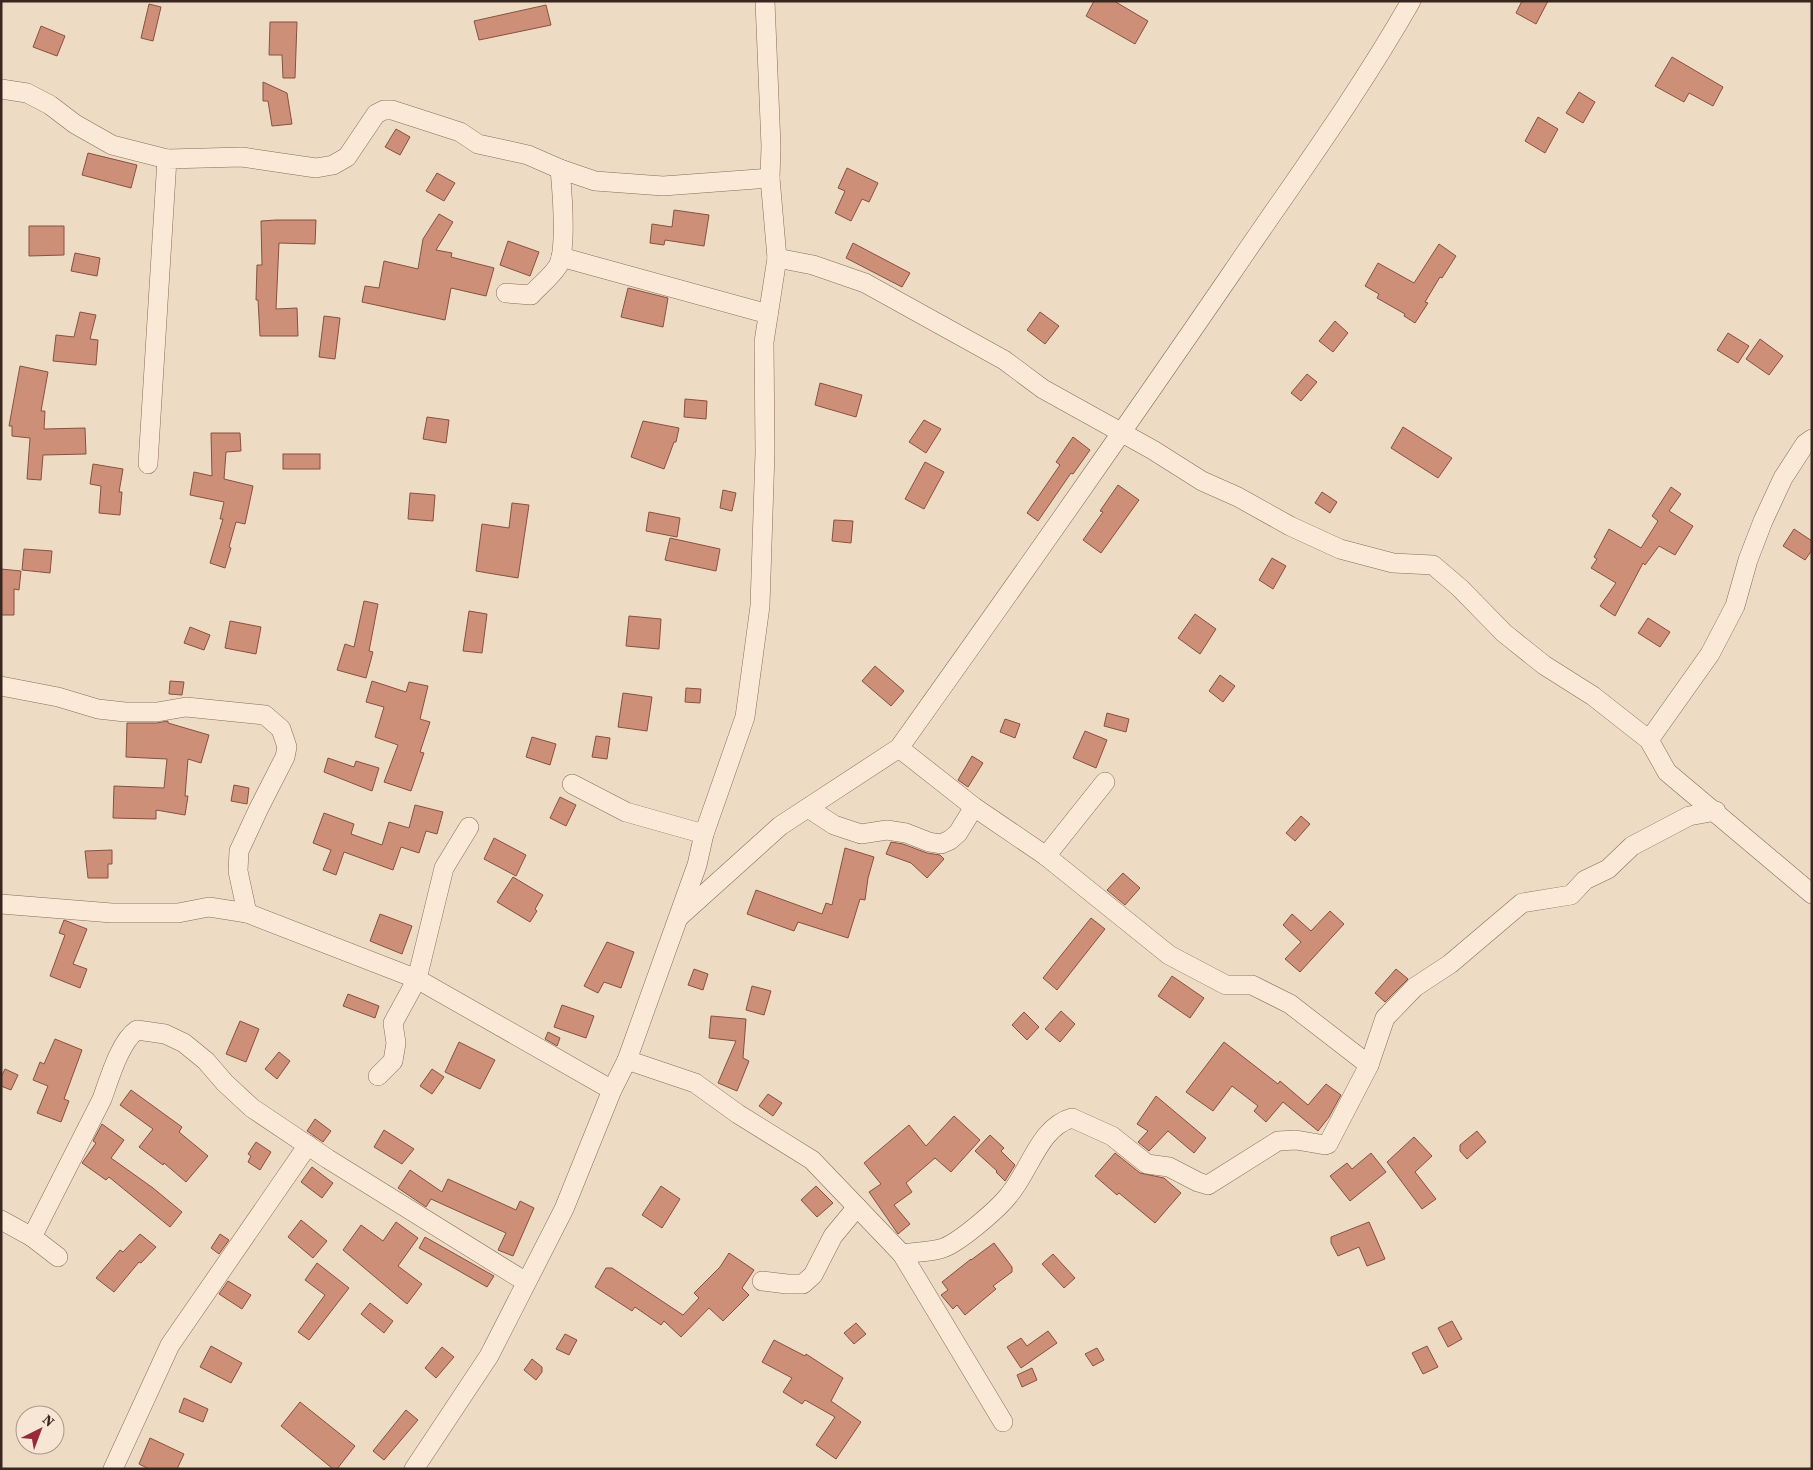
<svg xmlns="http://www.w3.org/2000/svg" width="1813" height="1470" font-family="'Source Serif 4',serif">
<rect width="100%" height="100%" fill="#eedbc3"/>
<g fill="#cd8f78" stroke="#88513f">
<polygon points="1094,1 1114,1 1148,21 1135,44 1086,16"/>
<polygon points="1522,1 1548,1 1536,24 1516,13"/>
<polygon points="149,4 161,7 153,41 141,38"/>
<polygon points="546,5 551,25 479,40 474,21"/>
<polygon points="270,22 297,22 295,78 283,78 282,55 269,55"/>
<polygon points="41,26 65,36 57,56 33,47"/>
<polygon points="1672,57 1723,87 1713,106 1689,93 1684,102 1655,86"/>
<polygon points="263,82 287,93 292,124 272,126 268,101 263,101"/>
<polygon points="1579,92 1595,102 1583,123 1566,113"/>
<polygon points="1538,117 1558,129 1545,153 1525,141"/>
<polygon points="396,129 410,137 400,155 385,147"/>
<polygon points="88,153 137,165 131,188 82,175"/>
<polygon points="847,168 878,183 869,202 862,199 851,221 835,213 845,191 838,188"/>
<polygon points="437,173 455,183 444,201 426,191"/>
<polygon points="674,210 709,215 704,246 665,240 664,245 650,243 652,224 672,227"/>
<polygon points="439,214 453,222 436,250 452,253 451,257 494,268 486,296 451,288 445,320 362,302 365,286 379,288 384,261 418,269 423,239"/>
<polygon points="276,220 316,220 315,244 279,243 276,309 297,308 298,336 260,336 258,300 256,300 257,265 262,265 261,221"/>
<polygon points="29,226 64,226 64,255 29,256"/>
<polygon points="508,241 539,252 530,276 500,265"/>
<polygon points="853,243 910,273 902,287 846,258"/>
<polygon points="1439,244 1456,256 1442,278 1440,277 1425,302 1428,303 1415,323 1404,316 1405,314 1377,298 1379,294 1365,286 1378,263 1414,283"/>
<polygon points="75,253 100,258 97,276 71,271"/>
<polygon points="628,288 668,298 663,327 621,317"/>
<polygon points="80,312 96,315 90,339 98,340 96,365 53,361 56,335 74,337"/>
<polygon points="1040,312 1059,326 1045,344 1027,330"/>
<polygon points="324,316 340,318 335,359 319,357"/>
<polygon points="1335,321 1348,333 1333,352 1319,341"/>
<polygon points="1728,333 1749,346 1738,363 1717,350"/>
<polygon points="1760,339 1783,356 1769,375 1746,359"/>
<polygon points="20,366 48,372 41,411 45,411 44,429 85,428 86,454 43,455 41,480 27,479 30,438 12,436 12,426 9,426"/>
<polygon points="1307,374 1317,382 1301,401 1291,393"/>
<polygon points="820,383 862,395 856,417 815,405"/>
<polygon points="685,399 707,401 706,419 684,417"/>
<polygon points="427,417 449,420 446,443 423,439"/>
<polygon points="924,420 941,429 926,453 909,442"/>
<polygon points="643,421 679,428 676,442 674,442 664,469 631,457"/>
<polygon points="1403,427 1452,458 1438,478 1391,448"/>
<polygon points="211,433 240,433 241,451 226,452 224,479 253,486 245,524 236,522 229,547 231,548 225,568 210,563 223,519 220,519 224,502 190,495 194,472 212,476"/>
<polygon points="1073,437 1090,450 1073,474 1071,473 1038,521 1027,513 1060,465 1056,462"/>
<rect x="283" y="454" width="37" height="15"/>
<polygon points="925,462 944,472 924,509 905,499"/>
<polygon points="93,464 123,469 119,492 122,492 120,515 99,513 101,486 90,484"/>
<polygon points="1118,485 1139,500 1101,553 1083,540 1103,512 1100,511"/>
<polygon points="1671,487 1681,494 1669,511 1693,526 1675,555 1659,546 1645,565 1643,563 1615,616 1600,606 1616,583 1591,568 1597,559 1594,557 1609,529 1641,548 1658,521 1652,516"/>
<polygon points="723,490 736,493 732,511 720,508"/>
<polygon points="1322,492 1337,502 1330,513 1315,503"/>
<polygon points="410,493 435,495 433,521 408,519"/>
<polygon points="512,503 529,505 518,578 476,571 482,524 509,528"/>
<polygon points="649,512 680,518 677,537 646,531"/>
<polygon points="834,520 853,521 851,543 832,541"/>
<polygon points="1794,529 1812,541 1812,550 1805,560 1783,546"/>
<polygon points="670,538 720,549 716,571 665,560"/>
<polygon points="24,549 52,551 50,573 22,570"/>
<polygon points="1272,558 1286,566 1273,589 1259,580"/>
<polygon points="1,569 21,571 19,590 14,589 14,615 1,615"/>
<polygon points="364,601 378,604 369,651 373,652 366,678 337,670 345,644 354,647"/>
<polygon points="469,611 487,614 482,653 463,651"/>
<polygon points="1195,614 1216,629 1200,654 1178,638"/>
<polygon points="629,616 661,619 659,649 626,646"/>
<polygon points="1648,618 1670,632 1660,647 1638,633"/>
<polygon points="230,621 261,627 256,654 225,648"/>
<polygon points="190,627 210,635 204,650 184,643"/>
<polygon points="875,666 904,691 891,706 862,681"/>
<polygon points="1220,675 1235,686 1223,702 1209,691"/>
<polygon points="170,681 184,682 182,695 169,694"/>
<polygon points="372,681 406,692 409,682 428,686 420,719 430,722 420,752 424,753 411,791 384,782 398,745 375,737 384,707 366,702"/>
<polygon points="686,688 701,689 700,703 685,702"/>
<polygon points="623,693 652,697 647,731 618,727"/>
<polygon points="1107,713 1129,719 1126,732 1104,726"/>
<polygon points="1005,719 1020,724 1015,738 1000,732"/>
<polygon points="168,721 168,723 209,735 201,763 188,759 185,796 188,796 185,815 156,810 156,819 113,818 114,786 164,788 167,759 126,757 127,723 157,723"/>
<polygon points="1085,731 1107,740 1096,768 1073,758"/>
<polygon points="596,736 610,738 607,759 592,757"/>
<polygon points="532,737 556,744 550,765 526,757"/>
<polygon points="972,756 983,763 968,787 958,780"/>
<polygon points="328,758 354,767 356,761 379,768 372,791 324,772"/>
<polygon points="234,785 249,788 247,804 231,801"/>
<polygon points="560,797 576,805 566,826 550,818"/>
<polygon points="415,805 443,812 437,834 426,831 419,853 401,847 393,870 344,852 336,875 323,870 331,850 313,843 324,813 354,824 351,834 382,845 389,822 409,828"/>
<polygon points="1301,816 1310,824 1295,841 1286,833"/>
<polygon points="494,838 526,855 516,876 484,859"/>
<polygon points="891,842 903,844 927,853 940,855 944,859 927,878 911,863 886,854"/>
<polygon points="845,848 874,857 868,878 865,900 860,899 848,938 798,922 794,931 747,914 756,890 822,914 826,903 832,905"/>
<polygon points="112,850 112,864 108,864 108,878 88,878 85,851"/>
<polygon points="1123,873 1140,888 1125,905 1107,890"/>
<polygon points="513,877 543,895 535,909 537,911 530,922 497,902"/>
<polygon points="1330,911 1344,924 1300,972 1285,959 1301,942 1283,925 1292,914 1311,931"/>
<polygon points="380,914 412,926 402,954 370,941"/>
<polygon points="1091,918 1105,929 1057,990 1043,978"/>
<polygon points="64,920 87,929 73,964 87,969 80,988 50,976 65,935 59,933"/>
<polygon points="607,942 634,952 621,988 604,982 598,993 584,986"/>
<polygon points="694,969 708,974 703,990 688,985"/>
<polygon points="1396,969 1408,979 1385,1002 1375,993"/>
<polygon points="1172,976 1204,998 1190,1018 1158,996"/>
<polygon points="752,986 771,991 764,1015 746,1010"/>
<polygon points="348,994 379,1006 375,1018 343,1006"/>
<polygon points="562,1005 594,1016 586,1038 554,1027"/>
<polygon points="1061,1011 1075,1024 1060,1042 1045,1029"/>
<polygon points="1024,1012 1039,1027 1027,1040 1012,1025"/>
<polygon points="711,1016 746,1019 743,1058 749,1061 737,1091 718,1083 736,1041 709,1038"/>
<polygon points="240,1021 259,1029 246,1062 226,1054"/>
<polygon points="548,1032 560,1038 557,1046 545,1039"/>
<polygon points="55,1039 82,1050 64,1099 69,1101 61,1122 37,1113 48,1086 33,1080 40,1062 44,1064"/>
<polygon points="459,1042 495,1060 480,1089 445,1072"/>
<polygon points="1224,1042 1278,1084 1280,1081 1308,1105 1326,1084 1341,1095 1329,1117 1318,1131 1283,1102 1266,1122 1254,1111 1258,1106 1232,1086 1213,1111 1186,1092"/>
<polygon points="279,1052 290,1061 277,1079 265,1069"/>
<polygon points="5,1069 18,1075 11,1090 1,1086 1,1077"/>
<polygon points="432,1069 444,1077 432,1094 420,1086"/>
<polygon points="131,1090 182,1127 179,1132 208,1156 186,1182 164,1163 163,1165 139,1147 153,1129 120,1105"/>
<polygon points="768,1094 782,1103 773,1116 759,1106"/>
<polygon points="1156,1096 1206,1138 1194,1153 1168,1131 1149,1151 1138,1142 1148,1131 1137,1124"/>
<polygon points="954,1116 980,1140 951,1172 935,1158 906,1183 912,1192 894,1205 910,1224 898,1234 869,1192 881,1184 864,1163 909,1125 926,1146"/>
<polygon points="315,1119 331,1131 323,1142 307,1131"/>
<polygon points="102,1124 124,1140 111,1158 153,1188 182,1212 170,1227 109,1177 106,1180 82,1163 96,1143 93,1141"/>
<polygon points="384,1130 414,1149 402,1164 374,1147"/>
<polygon points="1477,1131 1486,1142 1467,1159 1460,1151 1460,1145"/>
<polygon points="990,1135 1004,1148 1001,1151 1015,1165 1005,1181 996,1172 997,1171 975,1151"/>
<polygon points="1414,1137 1432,1156 1415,1172 1436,1199 1422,1209 1387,1162"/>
<polygon points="256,1142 271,1152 260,1170 248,1162 251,1156 248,1154"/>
<polygon points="1115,1153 1140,1173 1164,1178 1181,1193 1155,1223 1119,1193 1117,1195 1095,1176"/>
<polygon points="1371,1153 1386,1172 1350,1201 1330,1176 1347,1163 1352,1169"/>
<polygon points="312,1167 333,1183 322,1198 301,1182"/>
<polygon points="410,1170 442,1192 448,1179 516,1210 520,1201 534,1208 513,1256 498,1250 506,1233 431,1199 426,1207 398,1188"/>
<polygon points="661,1186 680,1199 662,1228 642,1215"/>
<polygon points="816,1186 833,1203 817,1217 801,1200"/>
<polygon points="301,1220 327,1241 313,1258 288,1237"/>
<polygon points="396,1222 418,1238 398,1266 422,1284 407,1304 343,1250 361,1225 383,1241"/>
<polygon points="1369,1222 1385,1259 1367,1266 1359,1247 1338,1256 1331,1243 1331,1237"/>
<polygon points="140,1234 156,1247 141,1263 139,1262 114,1292 96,1278 120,1250 123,1252"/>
<polygon points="220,1234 229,1240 219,1254 211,1248"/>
<polygon points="425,1237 494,1276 487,1287 419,1248"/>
<polygon points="994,1243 1012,1267 1012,1272 993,1286 996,1289 965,1315 957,1305 953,1309 941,1295 948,1290 942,1282 971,1259 971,1260"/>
<polygon points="729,1253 754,1270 742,1288 749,1295 723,1321 709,1308 681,1337 664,1321 661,1325 635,1307 632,1311 595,1287 606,1268 612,1268 683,1315 699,1298 694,1293 720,1267"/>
<polygon points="1053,1254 1075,1278 1064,1288 1042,1264"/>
<polygon points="317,1263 349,1288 309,1340 298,1332 325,1295 305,1280"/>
<polygon points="228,1281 251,1295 242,1309 219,1294"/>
<polygon points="370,1303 393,1321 384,1333 361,1314"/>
<polygon points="1452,1321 1462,1339 1448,1347 1438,1328"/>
<polygon points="856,1323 866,1334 854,1344 844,1333"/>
<polygon points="1048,1331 1057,1343 1021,1368 1007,1347 1021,1338 1027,1346"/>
<polygon points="565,1334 577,1340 569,1355 556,1349"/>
<polygon points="774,1340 805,1356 806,1354 843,1378 831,1401 861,1422 836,1459 816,1445 835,1417 805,1400 802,1404 783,1392 792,1378 762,1362"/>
<polygon points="211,1346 242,1363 231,1383 200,1367"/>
<polygon points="1427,1346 1438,1367 1423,1374 1412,1353"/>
<polygon points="442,1347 454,1357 436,1378 425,1368"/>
<polygon points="1097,1348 1104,1360 1093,1366 1085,1354"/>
<polygon points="532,1359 542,1367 542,1372 536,1380 524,1370"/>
<polygon points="1032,1368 1037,1380 1022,1387 1017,1375"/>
<polygon points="184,1398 208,1409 203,1422 179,1412"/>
<polygon points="300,1402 355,1446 337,1469 333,1469 281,1426"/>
<polygon points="406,1410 418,1420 384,1460 373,1451"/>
<polygon points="150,1438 184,1454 177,1469 149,1469 139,1464"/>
</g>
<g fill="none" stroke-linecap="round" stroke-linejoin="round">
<g stroke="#896b5a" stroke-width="20">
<g id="minor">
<polyline points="1,89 27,93 50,105 75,124 112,145 167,159"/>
<polyline points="561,257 768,314"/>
<polyline points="777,258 813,265 865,283 1004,360 1043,389 1153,450 1202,481 1238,497 1290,526 1340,549 1393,563 1433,565 1460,588 1504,633 1544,665 1593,696 1649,740 1667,772 1812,894"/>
<path d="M506 293 531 295C539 286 551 277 558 266 567 250 562 190 560 169"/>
<polyline points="148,464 167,159 242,157 316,168 333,165 347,157 376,114 384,110 392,110 460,132 478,144 528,155 560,169 595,181 663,186 770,178"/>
<polyline points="1,686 58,697 98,709 125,712 157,712 186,707 265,715 281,729 287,747 285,757 259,808 239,851 238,871 247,913"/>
<polyline points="1649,740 1710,654 1735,606 1748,560 1763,521 1783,478 1805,444 1812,439"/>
<polyline points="572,784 626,812 704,834"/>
<polyline points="808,808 834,825 861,834 887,830 906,833 929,842 941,844 950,840 958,833 974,807"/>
<polyline points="1046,856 1105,782"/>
<polyline points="1,904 112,913 178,913 209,907 247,913 417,979 612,1090"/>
<polyline points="679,917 780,826 899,748"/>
<polyline points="627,1060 695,1083 738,1114 812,1160 902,1254 1003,1422"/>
<polyline points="1369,1065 1385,1018 1415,987 1450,964 1522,903 1571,895 1585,880 1608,869 1632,846 1689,816 1716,811"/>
<polyline points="378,1076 393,1061 396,1043 393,1023 417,979 444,868 469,827"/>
<polyline points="1,1220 32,1237"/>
<path d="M902 1254C915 1252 928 1252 940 1249 957 1245 998 1209 1009 1195 1030 1171 1039 1127 1072 1118L1112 1136 1147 1164 1169 1167 1198 1182 1208 1185 1278 1141 1296 1140 1325 1145 1328 1144 1369 1065 1290 1004 1252 985H1226L1169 955 1046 856 974 807 899 748C1011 591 1122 433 1231 274 1292 184 1357 96 1411 1"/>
<path d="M58 1257 32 1237 102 1099C109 1080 120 1041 137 1030L165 1034 184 1043 206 1061 225 1083 252 1108 328 1159 526 1282"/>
<polyline points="762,1281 787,1284 803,1284 813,1275 833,1236 857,1207"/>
<polyline points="113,1469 170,1345 308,1145"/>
<polyline points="414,1469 489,1356 564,1209 612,1090 627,1060 697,865 704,834 745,717 760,606 765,452 764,342 777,258 770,178 771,146 765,1"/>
</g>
</g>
<use href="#minor" stroke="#f9e9d6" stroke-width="19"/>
</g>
<rect width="1813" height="1470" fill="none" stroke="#38271e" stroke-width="5"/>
<g transform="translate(40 1430) rotate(42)"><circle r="24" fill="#f6e6d3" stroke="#aa9a8b"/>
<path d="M0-4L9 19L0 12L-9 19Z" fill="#98293b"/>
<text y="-8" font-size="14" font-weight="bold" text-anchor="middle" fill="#38271e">N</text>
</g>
</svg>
